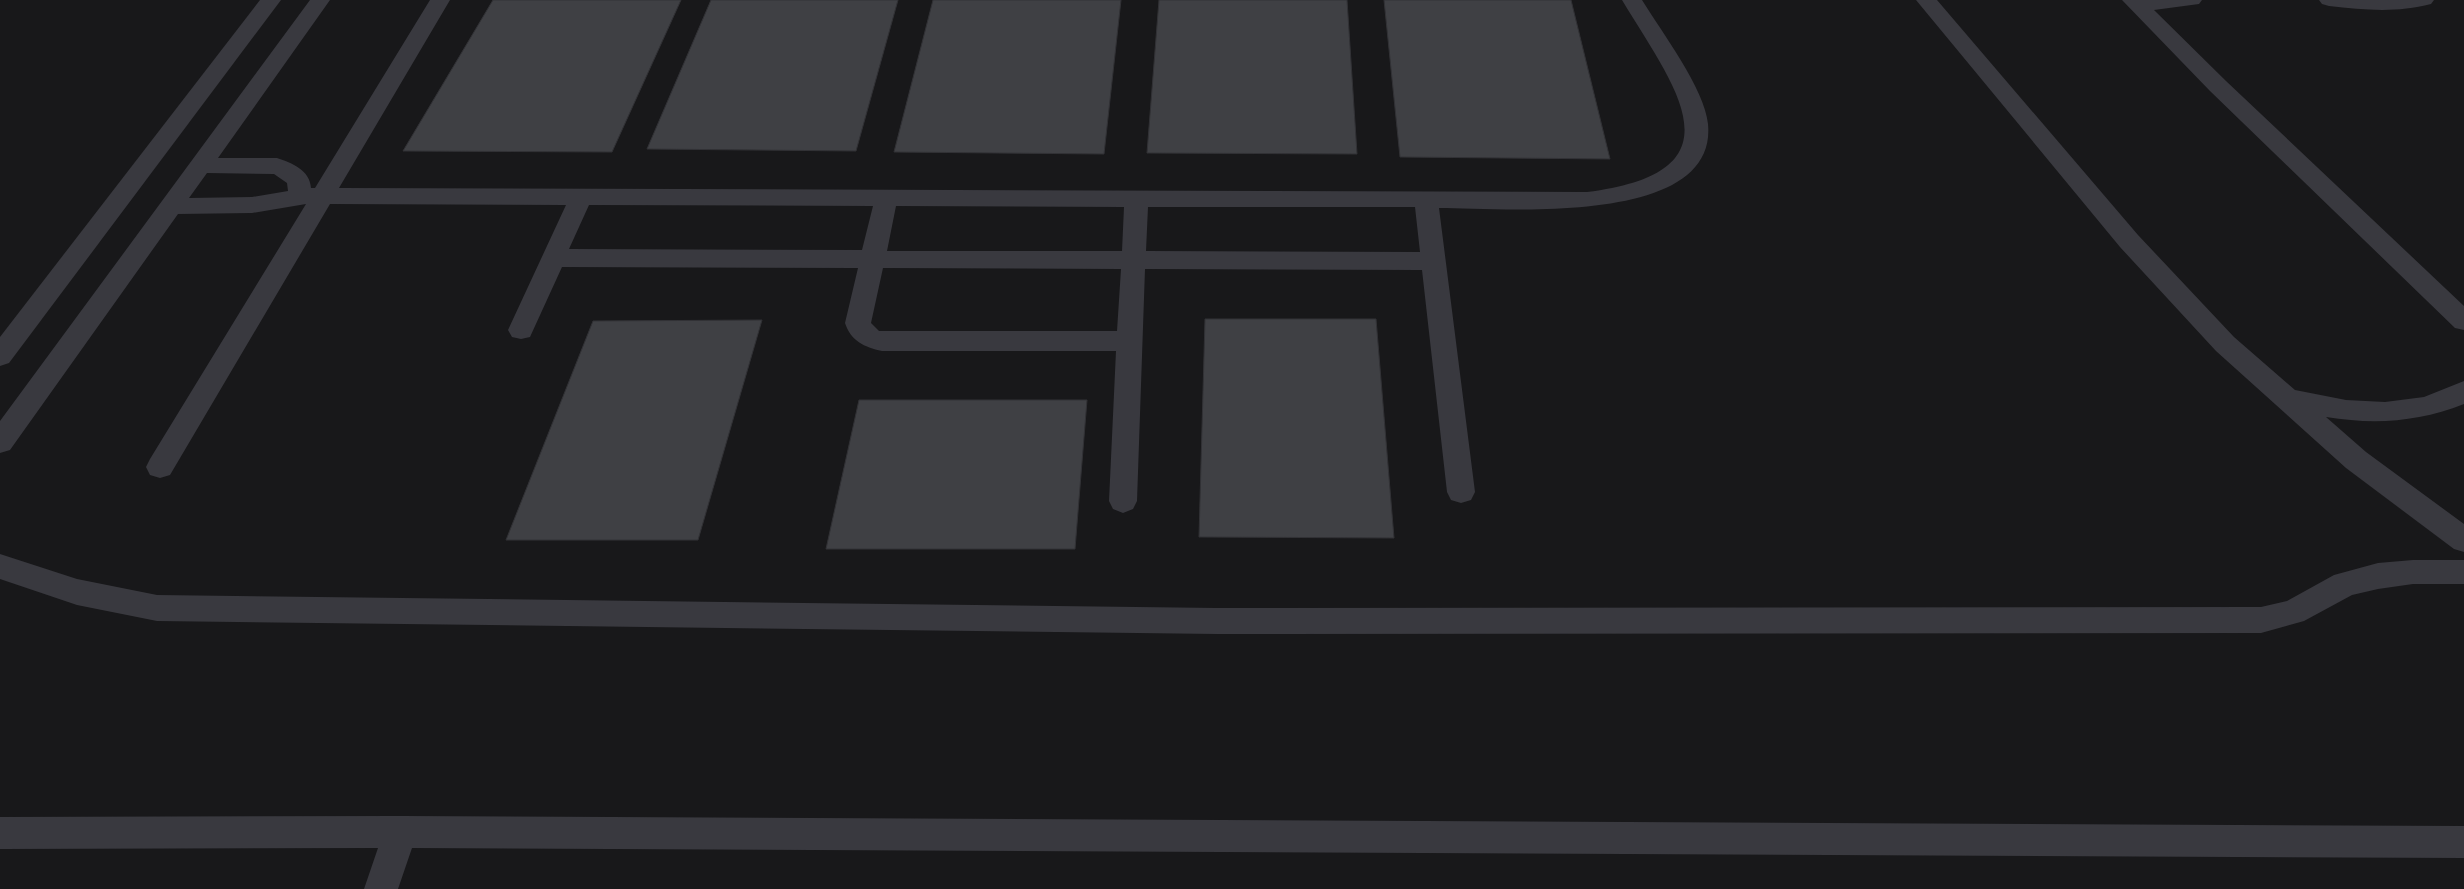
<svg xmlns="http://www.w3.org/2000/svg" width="2464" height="889" font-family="'Exo 2',sans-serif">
<rect width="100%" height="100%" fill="#18181a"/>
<g fill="#3f4044" stroke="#323236">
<polygon points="493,0 681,0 612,152 403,151"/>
<polygon points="711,0 898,0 856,151 647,149"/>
<polygon points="933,0 1121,0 1104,154 894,152"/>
<polygon points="1159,0 1347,0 1357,154 1147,153"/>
<polygon points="1384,0 1571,0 1610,159 1400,157"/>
<polygon points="1205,319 1376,319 1394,538 1199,537"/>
<polygon points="762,320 698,540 506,540 593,321"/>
<polygon points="859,400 1087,400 1075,549 826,549"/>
</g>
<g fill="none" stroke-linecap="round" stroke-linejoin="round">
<g fill="#39393f" fill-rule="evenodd">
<polygon points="260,0 281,0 9,363 0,366 0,337"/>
<path d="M310 0H330L218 158H277C292 163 310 170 311 188H315L430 0H450L339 188 1587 192C1746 172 1675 88 1622 0H1642C1661 31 1705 89 1708 124 1718 228 1501 208 1439 208L1475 492 1471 500 1461 503 1451 500 1447 492 1422 270 1145 269 1137 501 1133 509 1123 513 1113 509 1109 501 1116 351H882C864 347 851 341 845 323L858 268 562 267 530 337 521 339 512 337 508 330 566 205 330 204 170 475 160 478 150 475 146 467 150 459 306 204 252 213 178 214 10 450 0 453V421ZM207 173 274 174 287 183 288 191 252 197 189 198ZM589 205 873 206 862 250 569 249ZM896 206 1124 207 1122 251H887ZM1148 207H1415L1420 252 1146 251ZM883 268 1121 269 1117 331H879L871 323Z"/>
<path d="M1916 0H1937L2138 235 2234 337 2295 390 2346 400 2385 402 2424 397 2464 381V404C2418 422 2375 425 2326 417L2366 452 2464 524V552L2454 549 2346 468 2216 351 2120 247Z"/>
<polygon points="2122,0 2202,0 2199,4 2154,10 2226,81 2464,306 2464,330 2455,328 2210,91"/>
<path d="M2319 0H2434L2431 4C2396 13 2365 10 2329 6L2322 4Z"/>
<polygon points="0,554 77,579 157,595 1217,608 2261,607 2287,601 2334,575 2378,563 2413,560 2464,560 2464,584 2413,584 2378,589 2352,595 2304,621 2261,633 1217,634 157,621 77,605 0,579"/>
<polygon points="401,816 2464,826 2464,858 412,848 398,889 364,889 378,848 0,849 0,817"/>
</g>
</g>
</svg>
